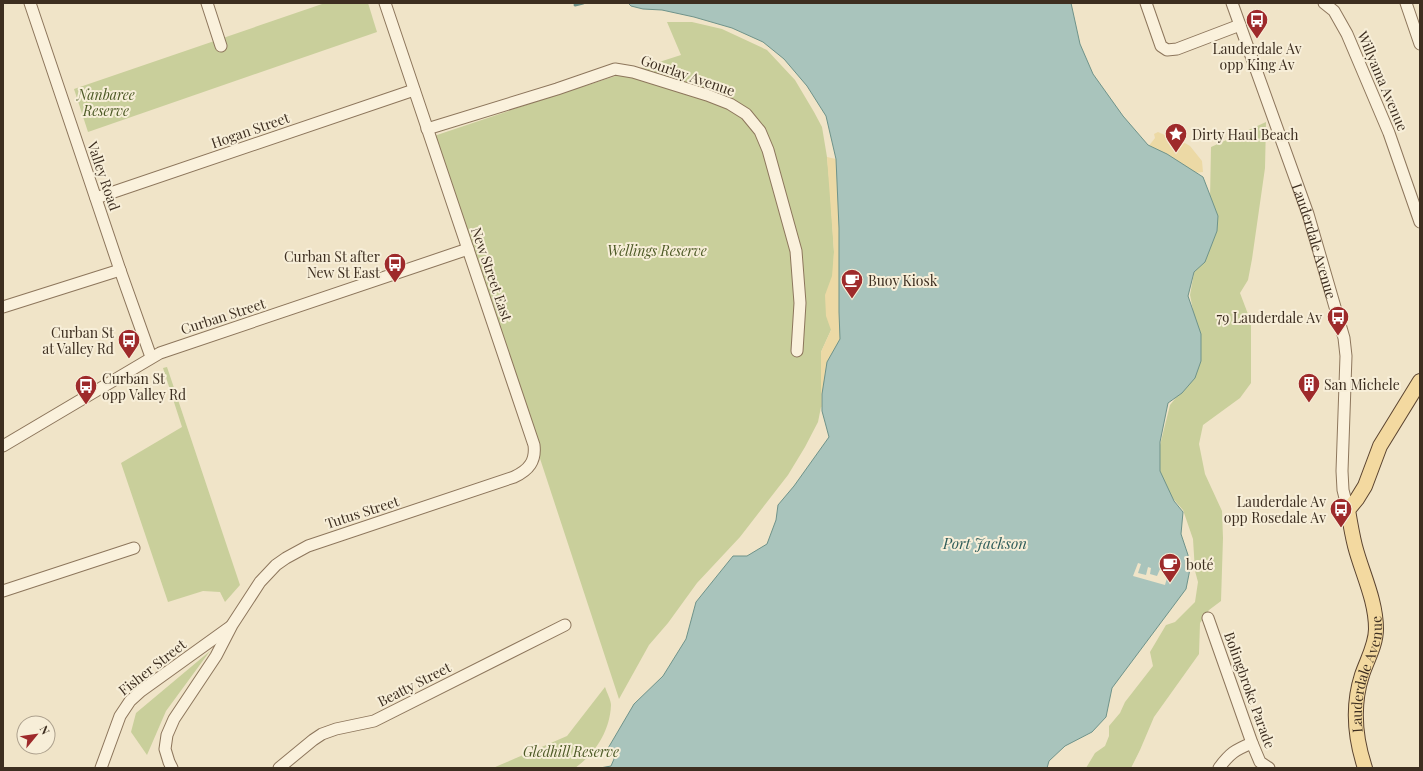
<svg xmlns="http://www.w3.org/2000/svg" width="1423" height="771" font-family="'Playfair Display',serif">
<rect width="100%" height="100%" fill="#f0e4c8"/>
<g fill="#c9cf9b">
<polygon points="325,3 368,3 377,32 88,132 74,89"/>
<polygon points="667,22 692,22 722,29 767,50 795,80 814,112 822,127 827,157 830,188 834,252 831,330 821,352 821,407 818,422 805,447 788,475 740,537 697,583 668,623 649,645 619,699 434,136 535,102 681,55"/>
<polygon points="1266,122 1265,168 1252,259 1248,280 1240,293 1251,322 1251,383 1240,398 1203,425 1199,444 1205,474 1222,511 1223,538 1221,601 1209,610 1200,623 1199,654 1154,717 1140,750 1131,768 1086,768 1095,753 1105,746 1109,736 1109,726 1120,713 1125,702 1153,666 1150,652 1166,625 1175,622 1195,602 1198,582 1195,571 1193,539 1183,510 1168,493 1160,477 1160,445 1170,405 1196,373 1200,346 1190,295 1194,273 1210,199 1211,147"/>
<polygon points="167,367 240,585 225,602 220,592 203,591 168,602 121,463 182,427 163,368"/>
<polygon points="210,651 166,711 147,755 131,732 136,713"/>
<path d="M605 687C607 693 611 700 611 705 610 731 595 754 575 768H493L567 736Z"/>
</g>
<g fill="#ecd9a5">
<polygon points="1158,132 1167,136 1173,136 1190,146 1202,161 1203,172 1195,173 1148,147 1155,138 1154,134"/>
<polygon points="827,157 836,159 852,282 828,406 821,407 821,352 831,330 826,316 825,295 832,276 834,252"/>
</g>
<polygon fill="#a9c4bc" stroke="#6f938a" points="628,3 1071,3 1080,44 1093,74 1123,116 1148,145 1167,154 1203,177 1218,216 1217,231 1205,262 1194,272 1188,296 1201,334 1201,361 1195,378 1182,393 1168,403 1160,442 1160,471 1174,501 1183,512 1181,534 1191,564 1186,589 1112,688 1106,717 1092,732 1065,746 1049,761 1047,768 600,768 611,766 614,759 607,750 634,704 663,676 686,639 696,602 733,556 747,556 767,544 776,520 778,505 794,486 829,437 822,411 822,394 827,362 840,339 839,312 839,228 836,159 826,116 807,86 784,59 763,42 732,28 694,17 662,10 643,9 631,6"/>
<polygon fill="#f0e4c8" points="1138,563 1141,564 1138,573 1146,575 1148,567 1151,568 1150,574 1157,576 1160,569 1169,571 1165,585 1133,576"/>
<g fill="none" stroke-linecap="round" stroke-linejoin="round">
<polyline stroke="#6f938a" stroke-width="3" points="575,5 583,3"/>
<g stroke="#8d765c" stroke-width="13">
<g id="minor">
<polyline points="30,3 120,270 151,357"/>
<polyline points="207,3 221,46"/>
<polyline points="1146,3 1161,46 1167,50 1177,49 1240,25"/>
<path id="s1" d="M1232 3 1308 214 1344 338 1346 356 1342 471 1343 490 1348 510"/>
<polyline points="1324,3 1334,11 1347,34 1389,133 1420,222"/>
<polyline points="1406,3 1420,44"/>
<polyline points="427,129 557,89 615,69 633,72 707,95 730,104 746,114 760,131 768,150 796,251 800,303 797,351"/>
<polyline points="96,198 414,90"/>
<polyline points="3,307 120,270"/>
<polyline points="3,446 160,353 468,249"/>
<polyline points="3,591 134,548"/>
<polyline points="1208,618 1252,743 1260,762 1269,768"/>
<polyline points="101,768 120,716 130,701 141,691 230,627"/>
<path d="M172 768 169 762 165 749 167 735 174 719 216 656 232 625 260 582 276 565 286 558 308 546 514 477C529 470 536 461 534 445L385 3"/>
<polyline points="279,768 313,740 322,734 336,729 374,721 565,625"/>
<path d="M1219 768C1230 753 1235 750 1252 743"/>
</g>
</g>
<g stroke="#5b4430" stroke-width="16">
<g id="major">
<path id="s2" d="M1365 768C1355 738 1352 706 1362 675 1367 660 1376 645 1376 629 1376 600 1362 573 1355 546 1352 534 1350 522 1348 510L1357 499 1365 486 1380 446 1420 381"/>
</g>
</g>
<use href="#minor" stroke="#faf1dc" stroke-width="11"/>
<use href="#major" stroke="#f3d9a0" stroke-width="14"/>
</g>
<defs>
<g id="bus-pin" transform="scale(1.15)"><path d="M0 17L-7.5 6A9.5 9.5 0 1 1 7.5 6Z" fill="#9e2a2b" stroke="#f7eed8"/><path d="M-5-6H5V4H4V6H2V4H-2V6H-4V4H-5ZM-3.5-4V0h7V-4ZM-3.5 1.2v1.5H-2V1.2ZM2 1.2v1.5H3.5V1.2Z" fill="#fff"/></g>
<g id="sight-pin" transform="scale(1.15)"><path d="M0 17L-7.5 6A9.5 9.5 0 1 1 7.5 6Z" fill="#9e2a2b" stroke="#f7eed8"/><path d="M0-6L1.8-2.2L6-1.7L2.9 1.2L3.7 5.4L0 3.3L-3.7 5.4L-2.9 1.2L-6-1.7L-1.8-2.2Z" fill="#fff"/></g>
<g id="cafe-pin" transform="scale(1.15)"><path d="M0 17L-7.5 6A9.5 9.5 0 1 1 7.5 6Z" fill="#9e2a2b" stroke="#f7eed8"/><path d="M-5.5-4.5H6V0H3Q3 3.5 0 3.5H-2.5Q-5.5 3.5-5.5 0ZM3-3.2v2h1.7v-2ZM-6 4.5H4V6H-6Z" fill="#fff"/></g>
<g id="building-pin" transform="scale(1.15)"><path d="M0 17L-7.5 6A9.5 9.5 0 1 1 7.5 6Z" fill="#9e2a2b" stroke="#f7eed8"/><path d="M-4-6H4V6H1V3H-1V6H-4ZM-2.5-4.3h1.7v1.8h-1.7ZM.8-4.3h1.7v1.8H.8ZM-2.5-1h1.7V.8h-1.7ZM.8-1h1.7V.8H.8Z" fill="#fff"/></g>
</defs>
<g fill-rule="evenodd">
<use href="#bus-pin" x="1257" y="20"/>
<use href="#sight-pin" x="1176" y="134"/>
<use href="#bus-pin" x="395" y="264"/>
<use href="#cafe-pin" x="852" y="280"/>
<use href="#bus-pin" x="1338" y="317"/>
<use href="#bus-pin" x="129" y="340"/>
<use href="#building-pin" x="1309" y="384"/>
<use href="#bus-pin" x="86" y="386"/>
<use href="#bus-pin" x="1341" y="509"/>
<use href="#cafe-pin" x="1170" y="564"/>
</g>
<g text-anchor="middle" dominant-baseline="central" stroke-width="4" stroke-linejoin="round" paint-order="stroke">
<g font-size="14" fill="#3d2e20" stroke="#f7eed8" text-anchor="start">
<text x="1257" y="48" text-anchor="middle">Lauderdale Av<tspan x="1257" dy="16">opp King Av</tspan></text>
<text x="1192" y="134">Dirty Haul Beach</text>
<text x="380" y="256" text-anchor="end">Curban St after<tspan x="380" dy="16">New St East</tspan></text>
<text x="868" y="280">Buoy Kiosk</text>
<text x="1322" y="317" text-anchor="end">79 Lauderdale Av</text>
<text x="114" y="332" text-anchor="end">Curban St<tspan x="114" dy="16">at Valley Rd</tspan></text>
<text x="102" y="378">Curban St<tspan x="102" dy="16">opp Valley Rd</tspan></text>
<text x="1324" y="384">San Michele</text>
<text x="1326" y="501" text-anchor="end">Lauderdale Av<tspan x="1326" dy="16">opp Rosedale Av</tspan></text>
<text x="1186" y="564">boté</text>
</g>
<g font-size="14" fill="#3d2e20" stroke="#f7eed8">
<text transform="translate(688 75) rotate(19)">Gourlay Avenue</text>
<text transform="translate(1383 81) rotate(67)">Willyama Avenue</text>
<text transform="translate(250 130) rotate(-19)">Hogan Street</text>
<text transform="translate(104 176) rotate(71)">Valley Road</text>
<text stroke="none"><textPath href="#s1" startOffset="252">Lauderdale Avenue</textPath></text>
<text transform="translate(492 274) rotate(71)">New Street East</text>
<text transform="translate(223 316) rotate(-18)">Curban Street</text>
<text transform="translate(362 512) rotate(-18)">Tutus Street</text>
<text transform="translate(152 667) rotate(-38)">Fisher Street</text>
<text stroke="none"><textPath href="#s2" startOffset="96">Lauderdale Avenue</textPath></text>
<text transform="translate(414 684) rotate(-27)">Beatty Street</text>
<text transform="translate(1250 690) rotate(70)">Bolingbroke Parade</text>
</g>
<g font-size="14" font-style="italic" fill="#4d5a26" stroke="#f7eed8">
<text x="106" y="94">Nanbaree<tspan x="106" dy="16">Reserve</tspan></text>
<text x="657" y="250">Wellings Reserve</text>
<text x="571" y="751">Gledhill Reserve</text>
</g>
<g font-size="15" font-style="italic" fill="#2f5d5a" stroke="#f7eed8">
<text x="985" y="543">Port Jackson</text>
</g>
</g>
<rect width="1423" height="771" fill="none" stroke="#3d2e20" stroke-width="8"/>
<g transform="translate(36 735) rotate(61)"><circle r="19" fill="#f7eed8" stroke="#ada18e"/>
<path d="M0-3L7 15L0 10L-7 15Z" fill="#9e2a2b"/>
<text y="-6" font-size="11" font-weight="bold" text-anchor="middle" fill="#3d2e20">N</text>
</g>
</svg>
